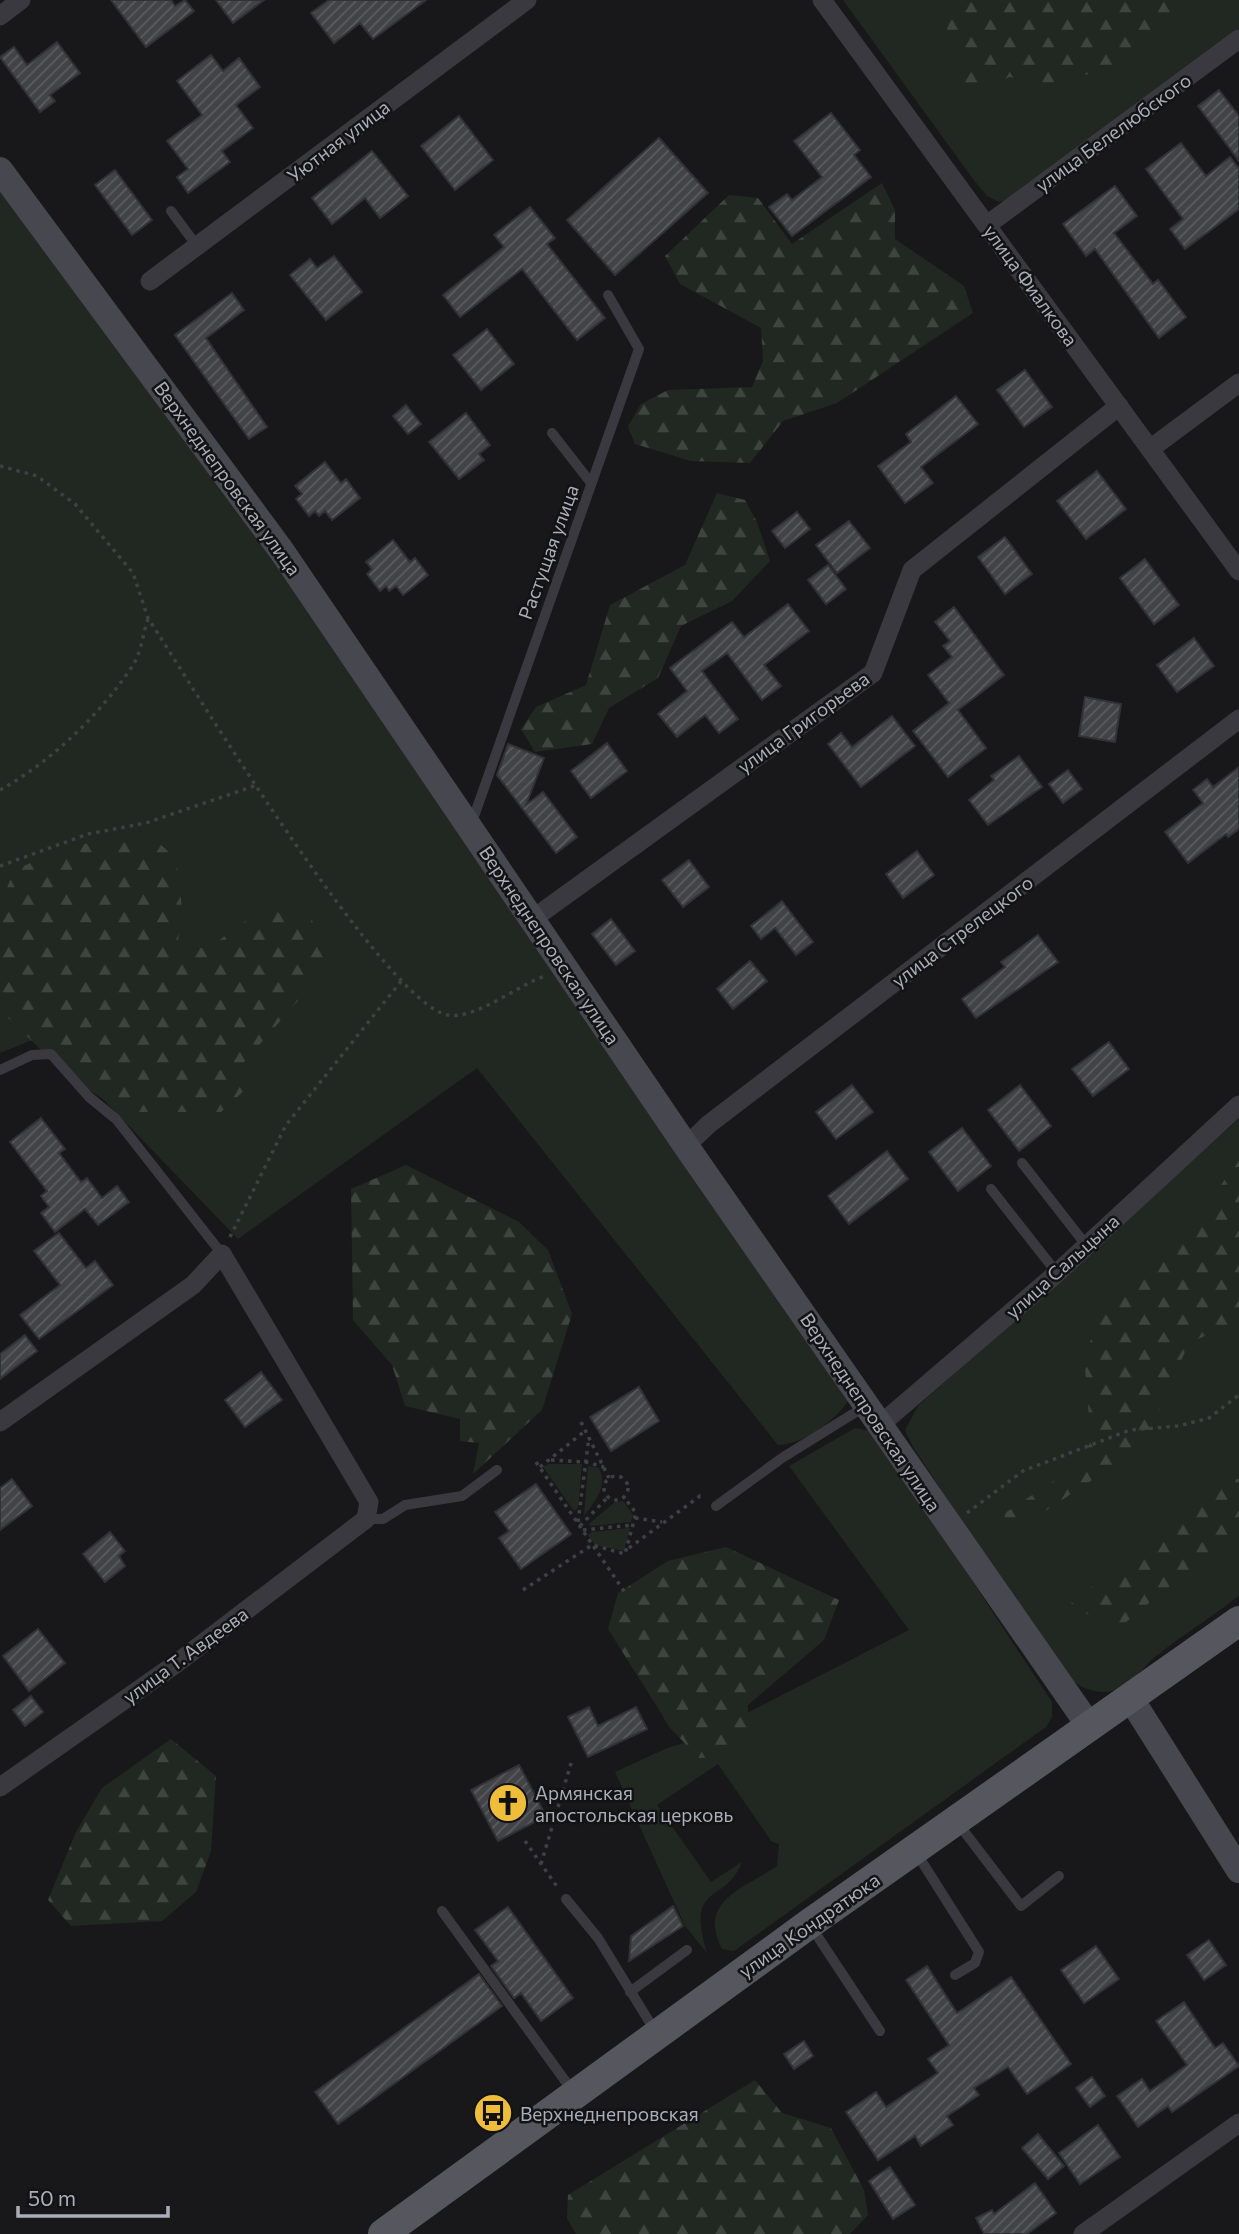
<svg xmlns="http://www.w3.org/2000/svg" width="1239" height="2234" font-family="Commissioner,sans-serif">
<defs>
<pattern id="forest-firs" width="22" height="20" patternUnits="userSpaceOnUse" patternTransform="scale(1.75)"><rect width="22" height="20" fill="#202821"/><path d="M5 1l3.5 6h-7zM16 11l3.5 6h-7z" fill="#3e453f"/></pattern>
<pattern id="building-hatch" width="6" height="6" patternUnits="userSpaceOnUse" patternTransform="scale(1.75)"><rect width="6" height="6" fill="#424347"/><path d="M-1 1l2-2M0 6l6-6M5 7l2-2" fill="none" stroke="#5b5c5f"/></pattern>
</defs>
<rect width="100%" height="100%" fill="#18181a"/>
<g fill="#202821">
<polygon points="843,0 1239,0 1239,29 1012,198 999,202 987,196 973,179"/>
<path d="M0 180 378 701 849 1399C838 1419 802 1445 778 1445L477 1068 238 1239 42 1036 0 1053Z"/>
<path d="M1239 1119V1596C1212 1617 1182 1635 1155 1657 1141 1668 1132 1687 1113 1691 1091 1695 1075 1685 1060 1670L913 1447 905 1430 918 1406Z"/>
<path d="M855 1428 874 1432 1052 1702V1717L1046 1727 734 1951 722 1949C697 1900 744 1889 777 1866L779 1844 772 1842 718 1764 657 1805 711 1882 742 1862C726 1905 685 1881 707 1953L685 1926 615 1772 667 1748 694 1740 909 1630 789 1466Z"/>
<polygon points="548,1464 582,1464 578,1508 574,1511 543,1467"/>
<path d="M588 1466 599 1468C608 1487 596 1500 584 1516Z"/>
<polygon points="623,1501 633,1515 631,1522 590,1526 589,1524 615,1502"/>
<polygon points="630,1528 624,1551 595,1545 588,1535 592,1532"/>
</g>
<g fill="url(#forest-firs)">
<polygon points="948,0 1188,0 1163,34 1108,69 1050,84 1009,77 987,90 958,90 953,75 961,62 947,37"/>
<polygon points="882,183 895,210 895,239 964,286 973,313 837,403 783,421 750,463 691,461 635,444 628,426 641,404 668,390 752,387 763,361 761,328 680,284 665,256 729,195 758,198 792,244"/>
<polygon points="717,493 745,500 757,522 770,561 732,601 681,626 658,678 609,708 592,744 535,752 521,729 536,707 586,685 610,605 685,565"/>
<polygon points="157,841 176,859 183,916 176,950 210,947 275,899 309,915 327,948 312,985 244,1062 247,1088 221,1112 125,1112 72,1080 0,1010 0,906 14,870 76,844"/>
<polygon points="1239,1160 1239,1321 1189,1343 1143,1446 1002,1540 1005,1513 1078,1465 1091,1441 1084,1355 1108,1304 1176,1247"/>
<polygon points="406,1165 519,1222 548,1250 572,1314 542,1410 473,1474 479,1443 460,1441 460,1419 405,1406 392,1365 353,1320 351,1189"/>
<polygon points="1231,1479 1239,1479 1239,1529 1114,1632 1071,1603"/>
<polygon points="726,1547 839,1600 824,1640 748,1705 748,1741 730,1756 699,1758 671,1729 608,1629 618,1593 668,1561"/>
<polygon points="171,1739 216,1776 211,1851 196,1892 162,1921 71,1926 48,1900 76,1832 102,1788"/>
<polygon points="755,2080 782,2113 831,2128 864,2190 868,2215 850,2234 576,2234 567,2218 568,2195"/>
</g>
<g fill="url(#building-hatch)" stroke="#323236" stroke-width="2">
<polygon points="111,0 171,0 175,6 185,0 194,11 146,47"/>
<polygon points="216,0 264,0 233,23"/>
<polygon points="329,0 426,0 373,39 360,23 334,43 311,13"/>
<polygon points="57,42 80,73 50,95 55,101 40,112 0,57 14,47 27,65"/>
<polygon points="211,55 223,71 239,58 260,87 236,105 253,128 222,151 230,162 188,193 177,177 188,169 167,141 202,115 177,81"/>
<polygon points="1219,90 1239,116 1239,161 1198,106"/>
<polygon points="831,113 860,150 854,155 871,177 792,236 769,207 787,194 792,200 822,177 794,141"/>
<polygon points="459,116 493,160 455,190 421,146"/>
<polygon points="659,138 708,193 615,275 567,220"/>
<polygon points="1181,143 1206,176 1230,157 1239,169 1239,209 1185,249 1170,229 1183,219 1146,169"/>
<polygon points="372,151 408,196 380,218 365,198 332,224 312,198"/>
<polygon points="115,170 152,220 132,235 95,185"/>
<polygon points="1115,186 1137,216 1114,233 1153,284 1158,280 1186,317 1159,338 1095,249 1086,256 1063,224"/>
<polygon points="530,207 555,238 547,244 605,318 577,340 522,269 460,317 443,295 504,247 494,235"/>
<polygon points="334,256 362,292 326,320 290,275 310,259 317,268"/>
<polygon points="232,293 244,310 206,338 267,427 249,439 175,335"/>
<polygon points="487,329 514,364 481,390 453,355"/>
<polygon points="1025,370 1052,407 1024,427 997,390"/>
<polygon points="956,396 978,424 921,467 933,483 905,503 878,466 911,442 906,434"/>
<polygon points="406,405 421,424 408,434 393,416"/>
<polygon points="466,413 490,445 479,454 484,460 459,479 429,442"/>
<polygon points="325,462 341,483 346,479 360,498 332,520 325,511 319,516 315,511 309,516 296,499 302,494 295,486"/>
<polygon points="1097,471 1126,509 1086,539 1057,501"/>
<polygon points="797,512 810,529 785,548 772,531"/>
<polygon points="849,521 870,548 837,573 816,545"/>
<polygon points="1005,537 1032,574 1005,594 978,557"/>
<polygon points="393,540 410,562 415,558 428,575 403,595 396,586 389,591 386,586 380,591 367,574 372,569 366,562"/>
<polygon points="1145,559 1179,605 1154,624 1120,578"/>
<polygon points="828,565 846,589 826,604 808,580"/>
<polygon points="788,604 809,631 764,665 781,686 762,700 727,653 702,671 738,719 719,733 705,715 677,737 658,714 687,691 670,668 732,622 744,637"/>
<polygon points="954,607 1004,675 958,710 986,748 948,777 913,731 949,703 928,675 952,657 943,646 950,641 935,622"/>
<polygon points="1194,638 1214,666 1177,692 1157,665"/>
<polygon points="1085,697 1121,704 1115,742 1079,736"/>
<polygon points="892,716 915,746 861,787 828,744 841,733 852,747"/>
<polygon points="607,743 627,771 591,798 571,771"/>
<polygon points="508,744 544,758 526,805 543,792 577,837 556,853 497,775"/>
<polygon points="1019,756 1042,787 988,825 969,800 994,780 991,776"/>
<polygon points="1239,767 1239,829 1228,837 1226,834 1188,863 1165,832 1203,803 1193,790 1207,779 1213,787"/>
<polygon points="1068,770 1082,789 1063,803 1049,784"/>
<polygon points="917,851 934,875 903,898 886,874"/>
<polygon points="689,860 709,887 683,907 662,880"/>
<polygon points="782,901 813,942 796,955 775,928 761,939 751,926"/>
<polygon points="611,919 635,951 616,965 592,934"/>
<polygon points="1038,935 1058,962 976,1018 962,999 1005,967 1001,962"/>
<polygon points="750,961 767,981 733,1009 717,989"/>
<polygon points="1109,1042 1129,1069 1093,1096 1072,1069"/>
<polygon points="852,1085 873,1112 836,1139 816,1112"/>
<polygon points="1020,1085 1051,1126 1019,1151 988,1110"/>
<polygon points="41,1118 65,1149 59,1153 81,1182 87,1178 102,1198 117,1186 129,1202 98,1225 85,1209 55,1232 41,1213 49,1207 41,1196 47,1191 10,1142"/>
<polygon points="962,1128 991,1166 958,1191 929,1152"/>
<polygon points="887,1151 908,1179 849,1224 828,1196"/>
<polygon points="59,1233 86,1268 95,1261 113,1285 39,1339 20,1315 60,1285 34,1251"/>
<polygon points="25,1335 37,1351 0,1379 0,1354"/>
<polygon points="261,1372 282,1400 245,1427 225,1400"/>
<polygon points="639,1387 659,1421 611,1451 590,1417"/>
<polygon points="12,1479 32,1506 0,1530 0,1488"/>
<polygon points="536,1484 571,1534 521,1569 499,1538 509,1531 495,1512"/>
<polygon points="110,1532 125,1551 119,1556 125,1566 105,1582 83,1554"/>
<polygon points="38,1629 65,1663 29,1691 3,1656"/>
<polygon points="31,1696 43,1712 25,1726 13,1710"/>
<polygon points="589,1707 598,1726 636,1707 647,1729 588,1757 568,1717"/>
<polygon points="519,1765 546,1816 498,1841 471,1790"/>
<polygon points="673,1906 683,1926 629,1961 631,1936"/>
<polygon points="508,1907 573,1998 541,2021 521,1993 514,1998 491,1966 498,1961 475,1930"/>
<polygon points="1209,1940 1226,1965 1204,1980 1187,1955"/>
<polygon points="1096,1946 1119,1979 1084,2003 1061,1970"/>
<polygon points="927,1966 957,2013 1011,1977 1071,2064 1027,2094 1008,2067 974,2088 979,2095 947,2116 953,2125 921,2146 915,2136 878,2160 846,2112 876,2092 886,2107 938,2073 928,2059 949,2045 906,1980"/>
<polygon points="479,1974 502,2006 338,2124 315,2092"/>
<polygon points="1184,2002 1215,2048 1223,2043 1239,2066 1172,2112 1168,2106 1138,2127 1117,2096 1142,2079 1150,2091 1187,2065 1156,2021"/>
<polygon points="804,2041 813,2056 794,2069 784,2054"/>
<polygon points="1092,2077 1105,2096 1090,2107 1076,2088"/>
<polygon points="1098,2125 1120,2157 1080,2184 1059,2153"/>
<polygon points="1038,2134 1064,2166 1048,2179 1022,2148"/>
<polygon points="890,2167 915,2205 893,2219 869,2181"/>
<polygon points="1035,2183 1056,2213 1027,2234 984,2234 976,2218 992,2210 994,2214"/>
</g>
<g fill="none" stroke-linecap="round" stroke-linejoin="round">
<g stroke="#3f4046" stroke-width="3.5" stroke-dasharray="3.5 5" stroke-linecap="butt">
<path d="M0 466 37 476 75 504 133 573 148 618C191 684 386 1005 448 1015 475 1020 518 985 545 976"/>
<path d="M0 790C51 762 101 714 133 665 141 653 143 633 148 619"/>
<polyline points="0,866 88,834 146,823 257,785"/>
<polyline points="230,1237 286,1125 402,980"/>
<polyline points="581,1422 609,1478"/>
<polyline points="551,1460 586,1462 604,1467"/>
<polyline points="536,1462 626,1594"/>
<polyline points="540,1467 585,1431"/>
<circle cx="616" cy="1488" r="12"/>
<polyline points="967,1513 1023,1471 1130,1430 1179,1426 1209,1418 1239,1395"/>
<polyline points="635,1518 662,1522"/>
<polyline points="578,1522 589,1437"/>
<polyline points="580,1526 608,1497"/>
<polyline points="583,1530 633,1525"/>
<polyline points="629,1548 700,1496 705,1497"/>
<polyline points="523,1590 592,1545 625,1554 636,1513 624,1497"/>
<polyline points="525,1841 558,1888"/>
<polyline points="541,1864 572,1760"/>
</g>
<g stroke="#39393f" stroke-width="10">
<polyline points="171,211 197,246"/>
<polyline points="552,433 591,483"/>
<polyline points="472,822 639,349 608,295"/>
<polyline points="0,1070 32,1055 51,1054 89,1097 116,1119 222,1254"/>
<polyline points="1022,1163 1086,1245"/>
<polyline points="991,1189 1057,1273"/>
<polyline points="716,1506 782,1458 864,1407"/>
<polyline points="366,1519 383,1519 405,1505 462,1496 497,1470"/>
<polyline points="957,1822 1021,1906 1059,1876"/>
<polyline points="917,1854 979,1952 975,1963 955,1975"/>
<polyline points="566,1899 598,1938 655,2031"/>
<polyline points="442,1911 574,2093"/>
<polyline points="812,1928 880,2031"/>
<polyline points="630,1992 687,1950"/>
</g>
<g stroke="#39393f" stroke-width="19">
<polyline points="822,0 1239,571"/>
<polyline points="0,16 21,0"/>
<polyline points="987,225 1239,39"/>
<polyline points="150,281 527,0"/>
<polyline points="1150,449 1239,383"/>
<polyline points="534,918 873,673 912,570 1119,406"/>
<polyline points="686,1146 709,1124 1239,719"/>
<polyline points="0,1422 193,1285 222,1254 369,1502 366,1519 177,1663 0,1787"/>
<polyline points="881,1424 1057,1273 1239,1105"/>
<polyline points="1083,2234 1239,2123"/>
</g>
<g stroke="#47484f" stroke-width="26">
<polyline points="0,170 281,550 686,1146 1090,1727"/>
<polyline points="1131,1699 1239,1870"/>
</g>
<polyline stroke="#55565e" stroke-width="30" points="383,2234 809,1924 1239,1621"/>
</g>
<defs>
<g id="church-disc" transform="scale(2.0125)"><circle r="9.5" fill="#eebe3b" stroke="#131315"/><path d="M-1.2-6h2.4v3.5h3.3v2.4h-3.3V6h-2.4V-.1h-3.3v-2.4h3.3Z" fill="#111"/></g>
<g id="bus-disc" transform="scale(2.0125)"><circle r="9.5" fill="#eebe3b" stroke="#131315"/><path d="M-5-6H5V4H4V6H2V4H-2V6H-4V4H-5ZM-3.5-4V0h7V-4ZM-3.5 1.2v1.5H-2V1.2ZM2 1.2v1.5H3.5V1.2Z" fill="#111"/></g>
</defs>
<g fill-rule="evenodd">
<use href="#church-disc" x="508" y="1803"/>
<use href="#bus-disc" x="493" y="2113"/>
</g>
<g text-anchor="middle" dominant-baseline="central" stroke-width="5" stroke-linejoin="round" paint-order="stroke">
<g font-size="19" fill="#aaaeb9" stroke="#131315">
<text transform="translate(1113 132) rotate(-36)">улица Белелюбского</text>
<text transform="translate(338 141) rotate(-37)">Уютная улица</text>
<text transform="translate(1031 285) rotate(54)">улица Фиалкова</text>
<text transform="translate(228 478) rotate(54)">Верхнеднепровская улица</text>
<text transform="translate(548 552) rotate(-70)">Растущая улица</text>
<text transform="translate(803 722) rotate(-36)">улица Григорьева</text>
<text transform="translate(962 931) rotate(-37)">улица Стрелецкого</text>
<text transform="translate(550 945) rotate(56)">Верхнеднепровская улица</text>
<text transform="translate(1062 1266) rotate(-42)">улица Сальцына</text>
<text transform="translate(871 1412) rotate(56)">Верхнеднепровская улица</text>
<text transform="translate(185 1655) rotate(-36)">улица Т. Авдеева</text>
<text transform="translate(809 1925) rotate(-35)">улица Кондратюка</text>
</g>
<g font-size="19" fill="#aaaeb9" stroke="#131315" text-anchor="start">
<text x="535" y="1792">Армянская<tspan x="535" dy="22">апостольская церковь</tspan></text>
<text x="520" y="2113">Верхнеднепровская</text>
</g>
</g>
<path d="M18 2206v10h150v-10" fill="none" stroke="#aaaeb9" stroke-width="3.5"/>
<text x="28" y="2206" font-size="21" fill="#aaaeb9" stroke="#131315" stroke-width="5" paint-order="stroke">50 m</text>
</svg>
